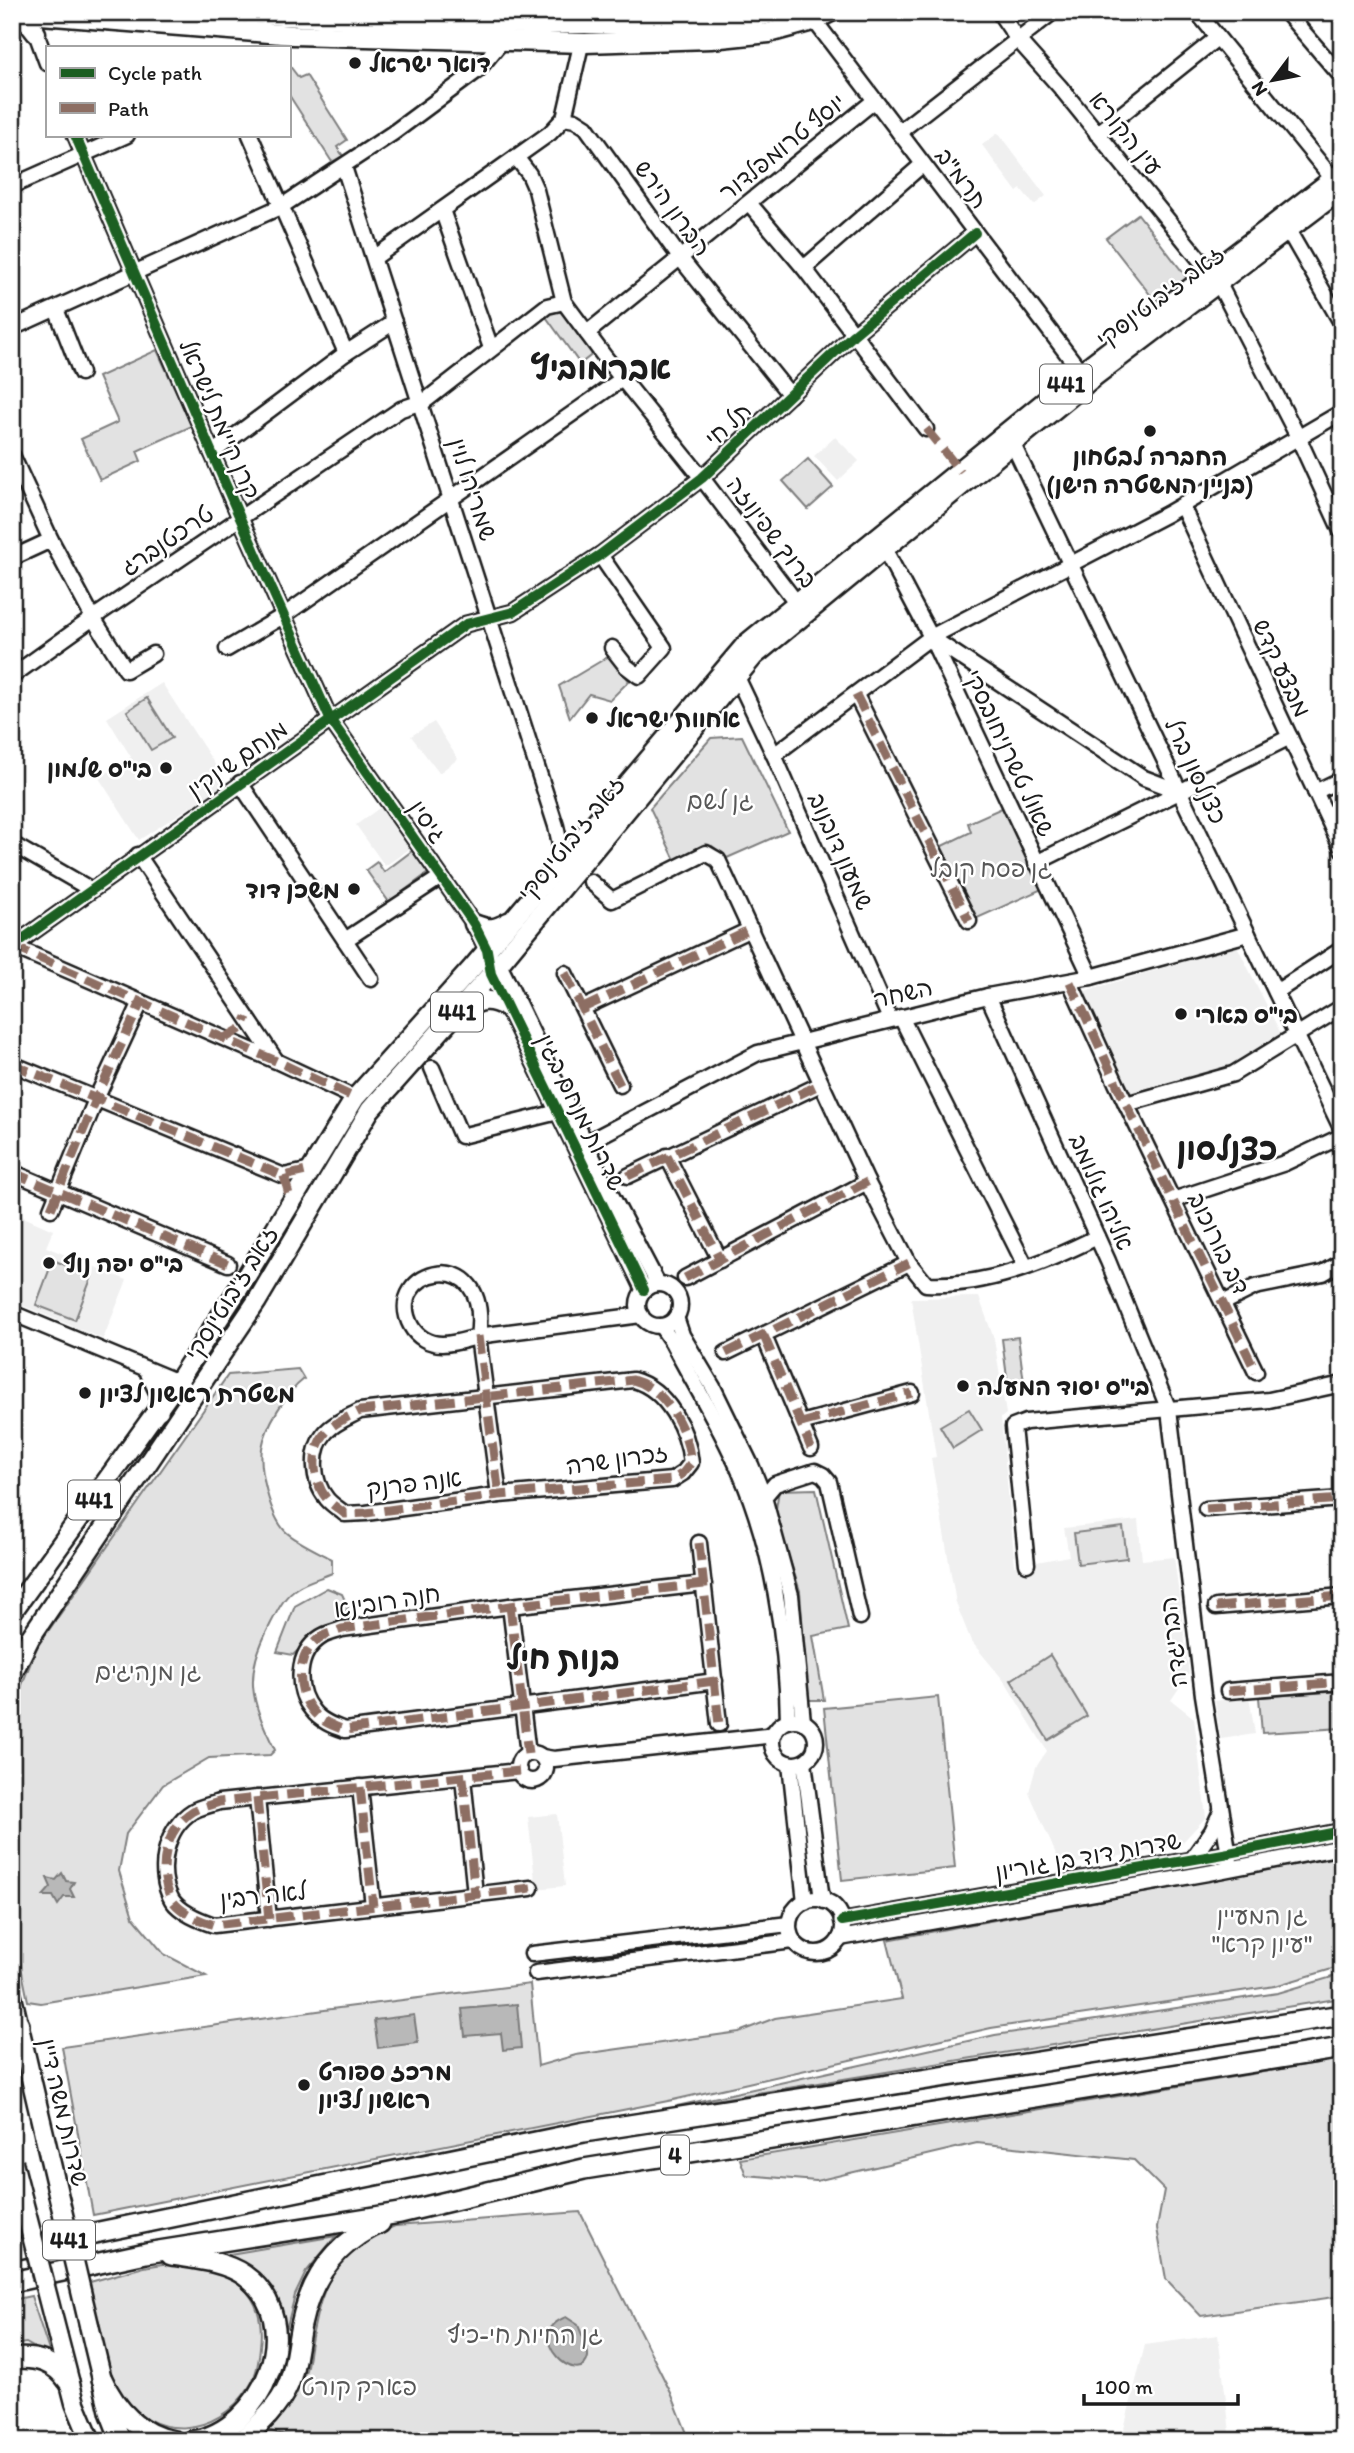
<svg xmlns="http://www.w3.org/2000/svg" width="1354" height="2453" font-family="Itim,'Playpen Sans Hebrew',sans-serif">
<rect width="100%" height="100%" fill="#fff"/>
<filter id="ink" filterUnits="userSpaceOnUse"><feTurbulence type="fractalNoise" baseFrequency=".0143" numOctaves="2"/><feDisplacementMap in="SourceGraphic" scale="14" xChannelSelector="R" yChannelSelector="G"/><feConvolveMatrix kernelMatrix="1 2 1 2 8 2 1 2 1" color-interpolation-filters="sRGB"/></filter>
<g filter="url(#ink)">
<g fill="#f0f0f0">
<polygon points="998,133 1046,196 1034,205 1021,189 1017,192 982,145"/>
<polygon points="835,437 859,461 838,481 814,456"/>
<polygon points="162,683 227,783 139,840 99,778 131,757 107,718"/>
<polygon points="434,722 458,759 439,773 411,736"/>
<polygon points="382,806 411,848 385,866 356,825"/>
<polygon points="1237,946 1282,1036 1231,1068 1128,1099 1082,992"/>
<polygon points="12,1212 53,1230 46,1247 127,1280 103,1339 12,1301"/>
<polygon points="979,1297 994,1339 1006,1414 1001,1418 1015,1566 1069,1556 1064,1528 1138,1520 1142,1560 1174,1557 1189,1673 1171,1700 1194,1718 1206,1817 1179,1846 1061,1866 1029,1792 1036,1767 1047,1751 1005,1682 971,1641 956,1603 931,1458 936,1457 911,1298"/>
<polygon points="1249,1696 1255,1734 1221,1739 1215,1701"/>
<polygon points="557,1814 565,1886 536,1889 528,1817"/>
<polygon points="1218,2335 1231,2441 1121,2441 1145,2345"/>
</g>
<g fill="#e2e2e2" stroke="#7f7f7f" stroke-width="2">
<polygon points="289,65 299,78 306,75 347,140 337,147 343,156 332,162 289,95"/>
<polygon points="1138,214 1191,283 1159,306 1106,238"/>
<polygon points="556,310 564,313 594,353 580,364 544,314"/>
<polygon points="157,350 192,426 137,451 141,461 100,480 81,439 118,422 98,377"/>
<polygon points="808,459 833,487 808,509 783,481"/>
<polygon points="611,655 629,681 610,700 589,694 570,718 559,686"/>
<polygon points="147,698 172,738 151,750 127,711"/>
<polygon points="742,736 788,831 727,858 712,846 676,862 650,808 711,738"/>
<polygon points="1004,807 1042,889 973,920 940,847 971,832 968,823"/>
<polygon points="412,851 428,873 389,902 366,870 377,862 384,872"/>
<polygon points="53,1260 92,1276 75,1320 36,1305"/>
<polygon points="1018,1337 1024,1383 1008,1385 1002,1339"/>
<path d="M298 1369 304 1379C286 1393 266 1425 262 1448 259 1470 270 1515 285 1531 295 1541 319 1552 332 1559V1573C321 1578 307 1581 297 1588 284 1596 278 1610 271 1623 243 1677 250 1698 275 1750L270 1755 209 1758 163 1785 126 1834 119 1871 133 1917 164 1954 206 1976 41 2003 28 2001 12 1923V1710L37 1647 228 1375Z"/>
<polygon points="969,1409 982,1430 953,1448 940,1426"/>
<polygon points="816,1489 848,1629 813,1636 824,1700 808,1700 800,1591 775,1515 779,1490"/>
<polygon points="1123,1527 1127,1558 1078,1564 1074,1533"/>
<polygon points="327,1588 342,1594 348,1607 344,1618 313,1636 293,1655 277,1652 295,1606"/>
<polygon points="1050,1655 1087,1716 1048,1740 1011,1680"/>
<polygon points="1342,1691 1342,1728 1262,1733 1259,1697"/>
<polygon points="938,1697 955,1868 842,1880 824,1708"/>
<polygon points="1342,1856 1342,1966 1275,1986 991,2028 673,2100 93,2215 62,2047 339,2008 530,1984 538,2066 576,2055 739,2032 775,2018 902,1999 887,1940"/>
<polygon points="1342,1974 1342,1998 677,2106 995,2035 1278,1993"/>
<polygon points="1342,2059 1342,2296 1201,2316 1166,2279 1157,2228 1164,2190 1134,2160 977,2143 816,2181 746,2175 740,2159"/>
<path d="M580 2212 671 2393 690 2441C605 2441 520 2441 434 2441 395 2441 296 2446 265 2428 280 2410 298 2392 306 2370 309 2358 310 2344 313 2332 324 2275 340 2248 395 2226Z"/>
<polygon points="336,2236 306,2272 295,2295 286,2330 282,2316 218,2256"/>
<path d="M169 2263C222 2268 268 2284 260 2347 259 2361 257 2375 249 2387 217 2438 151 2443 118 2390 99 2360 97 2317 90 2282L144 2267Z"/>
<polygon points="31,2296 51,2357 26,2343 12,2345 12,2300"/>
</g>
<g fill="#b8b8b8" stroke="#7a7a7a" stroke-width="2">
<polygon points="62,1873 66,1881 74,1882 70,1889 74,1897 64,1897 58,1905 53,1896 43,1896 51,1887 47,1878 56,1880"/>
<polygon points="517,2004 521,2048 503,2050 501,2033 465,2036 462,2009"/>
<polygon points="414,2015 418,2043 378,2048 374,2020"/>
<path d="M566 2317 578 2325C581 2333 589 2348 588 2357 581 2391 519 2335 566 2317Z"/>
</g>
<g fill="none" stroke-linecap="round" stroke-linejoin="round">
<g stroke="#1c1c1c" stroke-width="19">
<g id="minor">
<polyline points="808,12 1081,372"/>
<polyline points="999,12 1018,40 1060,87 1218,282 1298,437 1342,533"/>
<polyline points="1197,12 1333,179"/>
<polyline points="1286,12 1341,76"/>
<polyline points="36,33 47,63"/>
<polyline points="564,118 575,120 586,127 681,259 790,395"/>
<polyline points="899,132 1053,12"/>
<polyline points="1097,134 1217,38"/>
<polyline points="75,135 240,518 330,719 474,924 487,950 491,974 644,1290"/>
<polyline points="250,135 346,353"/>
<polyline points="516,157 529,174 536,190 564,302 604,356 702,478 802,610"/>
<polyline points="344,167 556,826 560,844 557,865"/>
<polyline points="12,186 127,135"/>
<polyline points="749,203 804,268 926,429"/>
<polyline points="442,210 491,348"/>
<polyline points="1288,230 1342,324"/>
<polyline points="374,258 550,133 564,118 580,49 585,43"/>
<polyline points="804,268 923,164"/>
<polyline points="56,309 81,373"/>
<polyline points="12,328 282,206 393,133 478,70 502,41 500,34"/>
<polyline points="587,333 874,101"/>
<polyline points="1008,434 1342,1130"/>
<polyline points="212,453 346,353 394,322"/>
<polyline points="12,455 51,540 93,618 126,670 153,654"/>
<polyline points="1182,506 1342,849"/>
<polyline points="885,550 931,637 1091,977"/>
<polyline points="600,555 664,648 639,676 626,666 612,648"/>
<polyline points="12,558 51,540"/>
<polyline points="932,638 1144,778 1181,792"/>
<polyline points="227,649 283,616 622,379"/>
<polyline points="12,676 100,613 401,409 425,401 547,306 564,302"/>
<polyline points="737,677 774,755 890,1019"/>
<polyline points="856,695 969,921"/>
<polyline points="774,755 931,637 1167,514 1342,412"/>
<polyline points="240,783 371,979"/>
<polyline points="1315,792 1342,779"/>
<polyline points="12,844 90,889"/>
<polyline points="138,855 275,1059"/>
<polyline points="1036,863 1290,737"/>
<path d="M591 882 612 900 706 853 718 860 867 1182 909 1263 926 1284C985 1287 1045 1263 1097 1237"/>
<polyline points="345,940 441,877"/>
<polyline points="12,946 276,1061 355,1098"/>
<polyline points="13,946 466,624 513,612 600,555 702,478 853,335 975,233"/>
<polyline points="495,959 499,964 606,1185 658,1284"/>
<polyline points="565,973 620,1085"/>
<polyline points="1070,982 1117,1085 1256,1372"/>
<polyline points="1276,992 1342,949"/>
<polyline points="988,996 1108,1261 1169,1410 1203,1695 1231,1868"/>
<polyline points="583,1008 751,929"/>
<polyline points="901,1017 1026,1267"/>
<polyline points="12,1064 284,1176 311,1170"/>
<polyline points="432,1068 461,1136 558,1112"/>
<polyline points="1126,1104 1233,1074 1342,1007"/>
<polyline points="586,1143 758,1053 988,996 1091,977 1248,934"/>
<polyline points="667,1156 720,1260"/>
<polyline points="12,1172 228,1264"/>
<polyline points="628,1176 821,1084"/>
<polyline points="1173,1200 1285,1163 1342,1136"/>
<polyline points="51,1209 97,1097 141,1002"/>
<polyline points="685,1278 867,1182"/>
<circle cx="659" cy="1305" r="21"/>
<polyline points="1223,1303 1255,1287 1323,1273 1342,1262"/>
<polyline points="12,1313 178,1382 194,1396"/>
<polyline points="676,1317 682,1335 713,1387 751,1465 764,1497 791,1595 803,1722"/>
<path d="M661 1326 672 1342C694 1384 720 1426 739 1470 772 1545 787 1640 788 1721"/>
<polyline points="764,1336 811,1448"/>
<polyline points="726,1353 909,1263"/>
<path d="M633 1380C667 1389 688 1431 691 1463L683 1473 672 1480 499 1495 366 1513 345 1514C339 1509 332 1505 327 1499 312 1481 310 1450 326 1432 335 1422 349 1417 360 1411Z"/>
<polyline points="801,1423 912,1393"/>
<path d="M499 1495 478 1336C492 1239 381 1270 411 1326 417 1337 429 1344 442 1344 456 1344 471 1338 485 1335L641 1315"/>
<polyline points="764,1497 775,1484 815,1471 823,1475 829,1482 860,1617"/>
<polyline points="1206,1509 1342,1499"/>
<polyline points="699,1543 719,1724"/>
<polyline points="1027,1564 1013,1427 1026,1422 1269,1400 1342,1384"/>
<path d="M704 1584 510 1606 342 1629C335 1632 327 1633 321 1637 296 1653 295 1689 312 1710 320 1721 333 1726 345 1730L715 1681"/>
<polyline points="510,1606 528,1754"/>
<polyline points="1216,1607 1342,1596"/>
<polyline points="1228,1691 1342,1682"/>
<circle cx="794" cy="1742" r="22"/>
<circle cx="532" cy="1767" r="14"/>
<polyline points="542,1757 554,1759 766,1736 774,1733"/>
<polyline points="804,1762 821,1892 824,1901"/>
<polyline points="790,1764 805,1902"/>
<path d="M519 1771 219 1802C211 1805 200 1807 193 1811 165 1828 156 1872 172 1900 181 1913 199 1920 214 1925L531 1888"/>
<polyline points="463,1778 475,1894"/>
<polyline points="360,1787 373,1906"/>
<polyline points="257,1798 269,1919"/>
<polyline points="1192,1859 1212,1831 1221,1811"/>
<circle cx="816" cy="1926" r="27"/>
<polyline points="842,1921 1229,1853 1342,1831"/>
<polyline points="840,1938 1208,1873 1342,1847"/>
<polyline points="532,1954 789,1924"/>
<polyline points="536,1973 793,1941"/>
</g>
</g>
<g stroke="#1c1c1c" stroke-width="23">
<g id="major">
<path d="M216 12C339 20 461 25 584 24 650 24 715 28 780 12"/>
<polyline points="12,15 41,15 293,35 585,43 711,39 769,33 813,21 831,12"/>
<polyline points="22,15 36,33"/>
<path d="M474 924C489 930 495 930 508 922"/>
<path d="M463 1011C481 998 488 998 507 1007"/>
<polyline points="150,1373 160,1394 159,1410"/>
<polyline points="12,1612 174,1387 239,1288 355,1098 472,968 746,644 1081,372 1342,172"/>
<polyline points="12,1674 30,1638 257,1301 370,1110 491,974 754,656 1095,376 1342,189"/>
<polyline points="12,1997 49,2155"/>
<polyline points="89,2325 110,2413 121,2441"/>
<polyline points="58,2337 75,2403 91,2441"/>
</g>
</g>
<g stroke="#1c1c1c" stroke-width="24">
<g id="highway">
<polyline points="12,2029 19,2025"/>
<polyline points="12,2250 584,2132 1342,2015"/>
<path d="M171 2255C195 2259 224 2261 244 2275 310 2321 262 2433 191 2441"/>
<polyline points="12,2282 146,2253 400,2213 584,2169 1342,2048"/>
<path d="M12 2359C37 2356 55 2362 69 2382"/>
<path d="M102 2379C115 2409 140 2436 174 2441"/>
<path d="M241 2441C259 2425 280 2406 289 2383 296 2364 297 2344 301 2325 311 2277 336 2243 380 2223"/>
</g>
</g>
<use href="#minor" stroke="#fff" stroke-width="14"/>
<use href="#major" stroke="#fff" stroke-width="18"/>
<use href="#highway" stroke="#fff" stroke-width="19"/>
<g stroke="#1c1c1c" stroke-width="23" stroke-linecap="butt">
<g id="major-bridge">
<polyline points="49,2155 89,2325"/>
<polyline points="13,2162 58,2337"/>
</g>
</g>
<use href="#major-bridge" stroke="#fff" stroke-width="18"/>
<g stroke="#8d6e63" stroke-width="9" stroke-dasharray="18 9" stroke-linecap="butt">
<polyline points="926,429 961,472"/>
<polyline points="856,695 969,921"/>
<polyline points="12,946 276,1061 355,1098"/>
<polyline points="565,973 620,1085"/>
<polyline points="1070,982 1117,1085 1256,1372"/>
<polyline points="583,1008 751,929"/>
<polyline points="225,1038 242,1028 247,1017"/>
<polyline points="12,1064 284,1176 311,1170"/>
<polyline points="667,1156 720,1260"/>
<polyline points="12,1172 228,1264"/>
<polyline points="284,1176 291,1202"/>
<polyline points="628,1176 821,1084"/>
<polyline points="51,1209 97,1097 141,1002"/>
<polyline points="685,1278 867,1182"/>
<polyline points="478,1336 499,1495"/>
<polyline points="764,1336 811,1448"/>
<polyline points="726,1353 909,1263"/>
<path d="M633 1380C667 1389 688 1431 691 1463L683 1473 672 1480 499 1495 366 1513 345 1514C339 1509 332 1505 327 1499 312 1481 310 1450 326 1432 335 1422 349 1417 360 1411Z"/>
<polyline points="801,1423 912,1393"/>
<polyline points="1206,1509 1342,1499"/>
<polyline points="699,1543 719,1724"/>
<path d="M704 1584 510 1606 342 1629C335 1632 327 1633 321 1637 296 1653 295 1689 312 1710 320 1721 333 1726 345 1730L715 1681"/>
<polyline points="510,1606 528,1754"/>
<polyline points="1216,1607 1342,1596"/>
<polyline points="1228,1691 1342,1682"/>
<path d="M519 1771 219 1802C211 1805 200 1807 193 1811 165 1828 156 1872 172 1900 181 1913 199 1920 214 1925L531 1888"/>
<polyline points="463,1778 475,1894"/>
<polyline points="360,1787 373,1906"/>
<polyline points="257,1798 269,1919"/>
</g>
<g stroke="#fff" stroke-width="15">
<g id="cycleway">
<polyline points="75,135 240,518 330,719 474,924 487,950 491,974 644,1290"/>
<polyline points="13,946 466,624 513,612 600,555 702,478 853,335 975,233"/>
<polyline points="842,1921 1229,1853 1342,1831"/>
</g>
</g>
<use href="#cycleway" stroke="#1b5e20" stroke-width="10"/>
</g>
</g>
<g fill="#1c1c1c" stroke="#fff" stroke-width="2.5">
<circle cx="355" cy="63" r="7"/>
<circle cx="1150" cy="431" r="7"/>
<circle cx="592" cy="718" r="7"/>
<circle cx="166" cy="768" r="7"/>
<circle cx="354" cy="889" r="7"/>
<circle cx="1181" cy="1014" r="7"/>
<circle cx="49" cy="1263" r="7"/>
<circle cx="963" cy="1386" r="7"/>
<circle cx="85" cy="1393" r="7"/>
<circle cx="304" cy="2085" r="7"/>
</g>
<g text-anchor="middle" dominant-baseline="central" stroke-width="5" stroke-linejoin="round" paint-order="stroke">
<g fill="#fff" stroke="#606060" stroke-width="2">
<rect x="1040" y="364.5" width="52" height="39" rx="5"/>
<rect x="431" y="992.5" width="52" height="39" rx="5"/>
<rect x="68" y="1480.5" width="52" height="39" rx="5"/>
<rect x="661" y="2135.5" width="28" height="39" rx="5"/>
<rect x="43" y="2220.5" width="52" height="39" rx="5"/>
</g>
<g font-size="23" font-weight="bold" fill="#1c1c1c">
<text x="1066" y="384">441</text>
<text x="457" y="1012">441</text>
<text x="94" y="1500">441</text>
<text x="675" y="2155">4</text>
<text x="69" y="2240">441</text>
</g>
<g font-size="24" font-weight="bold" fill="#1c1c1c" stroke="#fff" text-anchor="start">
<text x="369" y="63">דואר ישראל</text>
<text x="1150" y="456" text-anchor="middle">החברה לבטחון<tspan x="1150" dy="28">(בניין המשטרה הישן)</tspan></text>
<text x="606" y="718">אחוות ישראל</text>
<text x="152" y="768" text-anchor="end">בי"ס שלמון</text>
<text x="340" y="889" text-anchor="end">משכן דוד</text>
<text x="1195" y="1014">בי"ס בארי</text>
<text x="63" y="1263">בי"ס יפה נוף</text>
<text x="977" y="1386">בי"ס יסוד המעלה</text>
<text x="99" y="1393">משטרת ראשון לציון</text>
<text x="318" y="2071">מרכז ספורט<tspan x="318" dy="28">ראשון לציון</tspan></text>
</g>
<g font-size="24" fill="#1c1c1c" stroke="#fff">
<text transform="translate(1126 133) rotate(51)">עין הקורא</text>
<text transform="translate(782 147) rotate(-39)">יוסף טרומפלדור</text>
<text transform="translate(962 178) rotate(53)">תרמ"ב</text>
<text transform="translate(673 208) rotate(54)">הברון הירש</text>
<text transform="translate(1160 296) rotate(-37)">זאב ז'בוטינסקי</text>
<text transform="translate(220 419) rotate(67)">קרן קיימת לישראל</text>
<text transform="translate(728 424) rotate(-43)">תל חי</text>
<text transform="translate(473 489) rotate(72)">שמריהו לוין</text>
<text transform="translate(772 532) rotate(53)">ברוך שפינוזה</text>
<text transform="translate(167 540) rotate(-34)">טרכטנברג</text>
<text transform="translate(1282 668) rotate(65)">מבצע קדש</text>
<text transform="translate(1010 753) rotate(65)">שאול טשרניחובסקי</text>
<text transform="translate(237 759) rotate(-35)">מנחם שינקין</text>
<text transform="translate(1196 771) rotate(65)">כצנלסון ברל</text>
<text transform="translate(428 821) rotate(55)">גיסין</text>
<text transform="translate(571 838) rotate(-51)">זאב ז'בוטינסקי</text>
<text transform="translate(841 851) rotate(66)">שמעון דובנוב</text>
<text transform="translate(903 993) rotate(-13)">השחר</text>
<text transform="translate(581 1112) rotate(64)">שדרות מנחם בגין</text>
<text transform="translate(1102 1192) rotate(66)">אליהו גולומב</text>
<text transform="translate(1219 1243) rotate(64)">דב בורוכוב</text>
<text transform="translate(231 1293) rotate(-58)">זאב ז'בוטינסקי</text>
<text transform="translate(617 1459) rotate(-8)">זכרון שרה</text>
<text transform="translate(414 1483) rotate(-7)">אנה פרנק</text>
<text transform="translate(387 1601) rotate(-9)">חנה רובינא</text>
<text transform="translate(1173 1642) rotate(-97)">הבריגדה</text>
<text transform="translate(1088 1856) rotate(-10)">שדרות דוד בן גוריון</text>
<text transform="translate(263 1895) rotate(-6)">לאה רבין</text>
<text transform="translate(64 2112) rotate(77)">שדרות משה דיין</text>
</g>
<g font-size="24" fill="#575757" stroke="#fff">
<text x="720" y="800">גן לשם</text>
<text x="991" y="868">גן פסח קובל</text>
<text x="148" y="1671">גן מנהיגים</text>
<text x="1262" y="1915">גן המעיין<tspan x="1262" dy="28">"עיון קרא"</tspan></text>
<text x="525" y="2334">גן החיות חי-כיף</text>
<text x="359" y="2386">פארק קורט</text>
</g>
<g font-size="32" font-weight="bold" fill="#1c1c1c" stroke="#fff">
<text x="601" y="368">אברמוביץ</text>
<text x="1227" y="1149">כצנלסון</text>
<text x="563" y="1658">בנות חיל</text>
</g>
</g>
<rect width="1354" height="2453" fill="none" stroke="#fff" stroke-width="42"/>
<rect x="21" y="21" width="1312" height="2411" fill="none" stroke="#1c1c1c" stroke-width="2.5" filter="url(#ink)"/>
<rect x="46" y="46" width="245" height="91" fill="#ffffff" stroke="#a4a4a4" stroke-width="2"/>
<rect x="60" y="68" width="35" height="10" fill="#1b5e20" stroke="#a4a4a4" stroke-width="2"/>
<text x="108" y="80" font-size="21" fill="#1c1c1c">Cycle path</text>
<rect x="60" y="103" width="35" height="10" fill="#8d6e63" stroke="#a4a4a4" stroke-width="2"/>
<text x="108" y="116" font-size="21" fill="#1c1c1c">Path</text>
<g transform="translate(1273 80) rotate(238)" stroke="#ffffff" stroke-width="5" paint-order="stroke">
<path d="M0-5L12 26L0 18L-12 26Z" fill="#1c1c1c"/>
<text y="-10" font-size="19" font-weight="bold" text-anchor="middle" fill="#1c1c1c">N</text>
</g>
<path d="M1084 2394v10h154v-10" fill="none" stroke="#1c1c1c" stroke-width="3.5"/>
<text x="1095" y="2394" font-size="21" fill="#1c1c1c" stroke="#ffffff" stroke-width="5" paint-order="stroke">100 m</text>
</svg>
